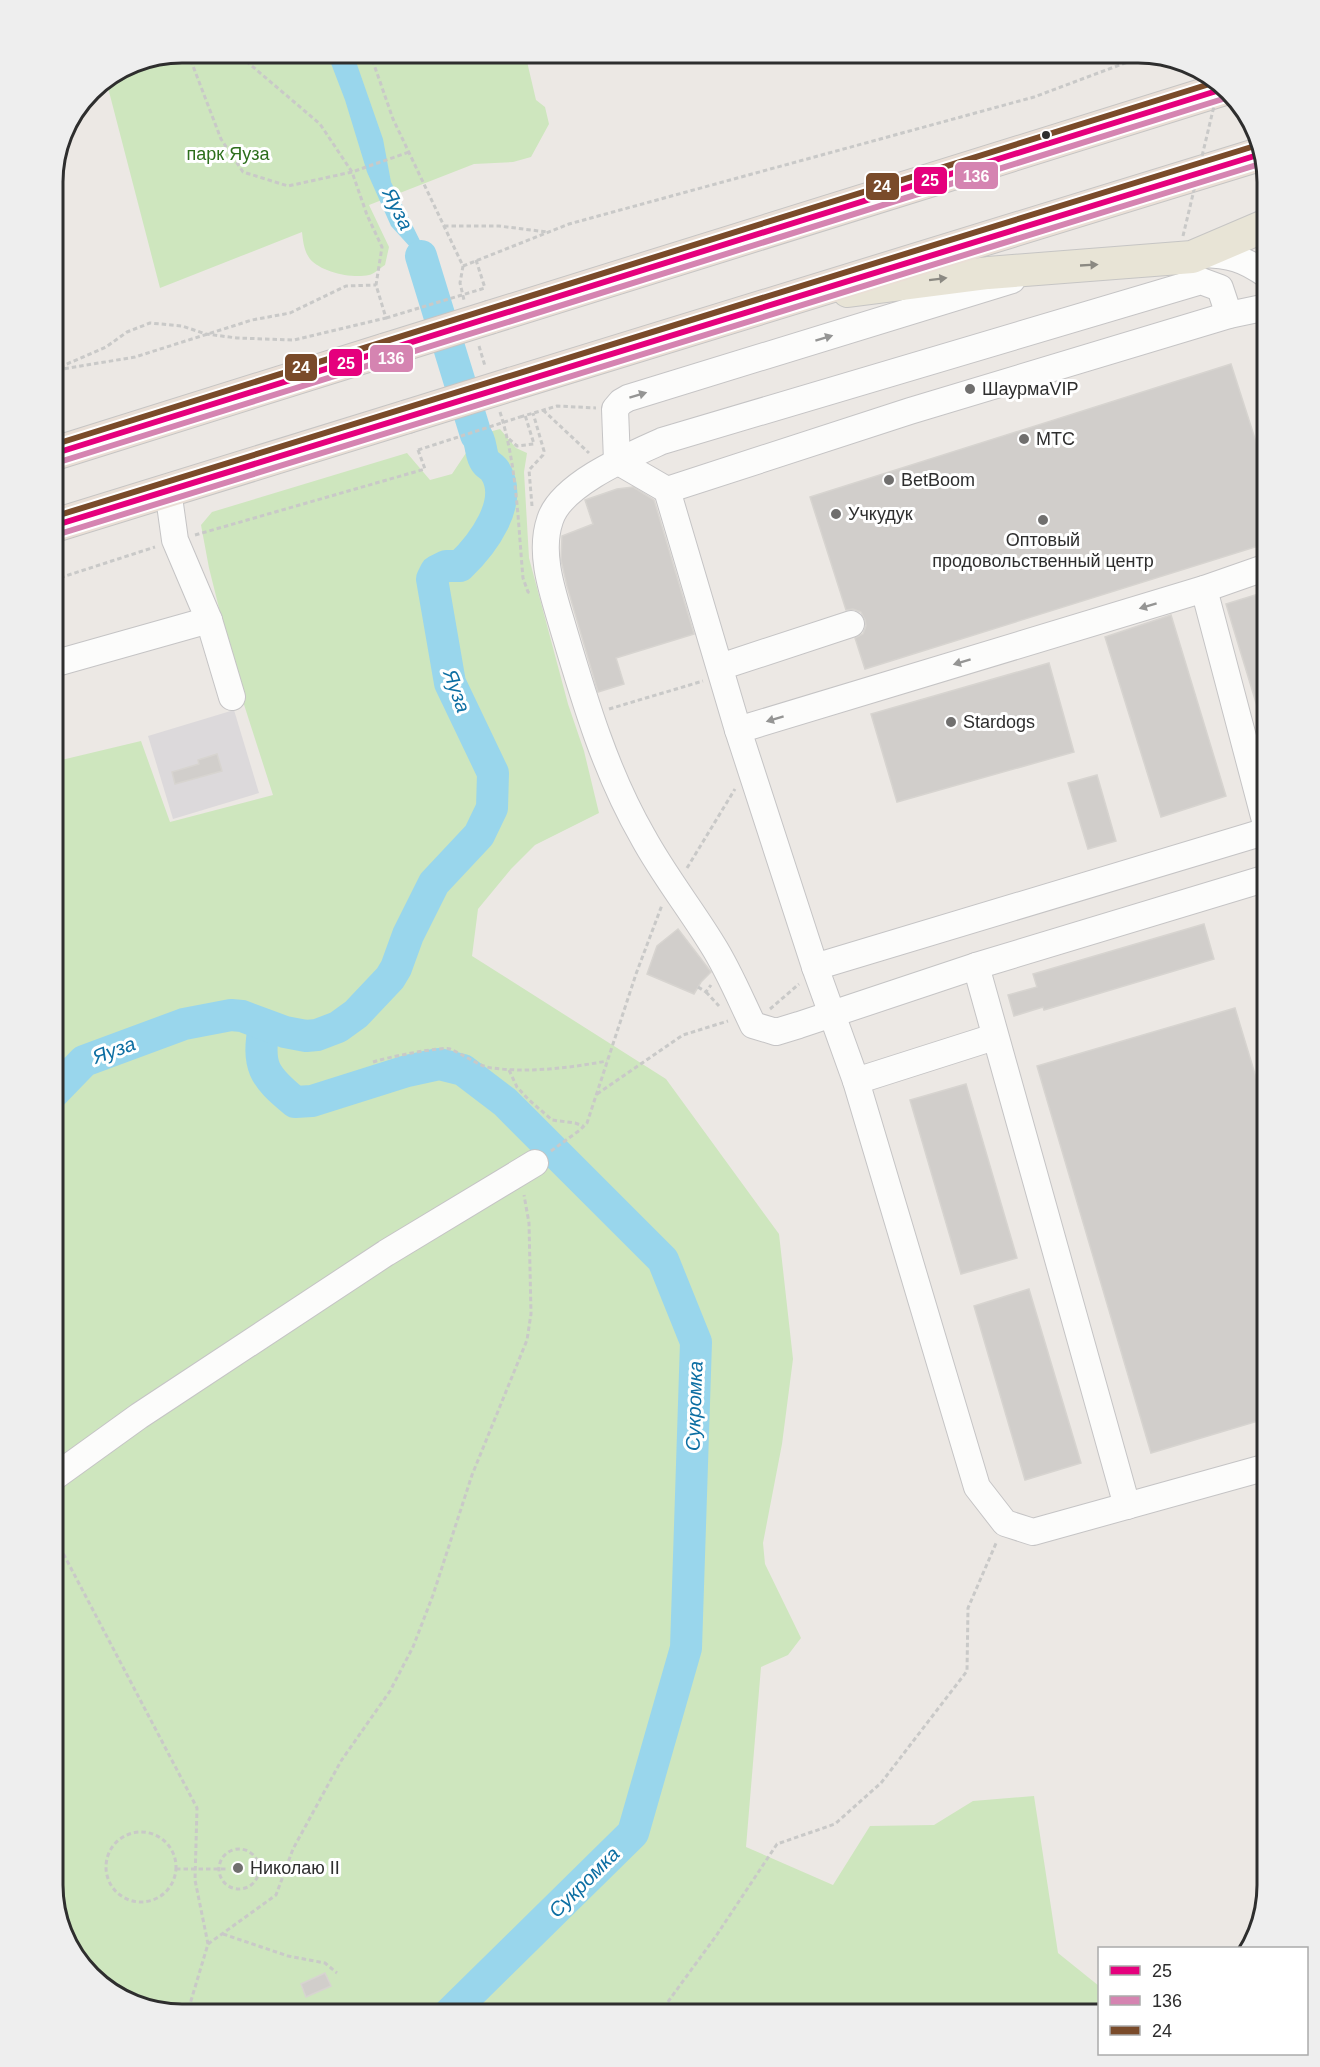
<svg xmlns="http://www.w3.org/2000/svg" width="1320" height="2067" font-family="Arial,sans-serif">
<rect width="100%" height="100%" fill="#ece8e4"/>
<polygon fill="#dcd9db" points="234,710 259,793 173,819 148,736"/>
<g fill="#cee6be">
<path d="M182 53H525L536 100 545 107 549 124 531 157 513 162 474 164 369 205 389 247 385 265C380 268 374 274 369 275 352 279 321 272 310 259 304 251 303 241 302 232L160 288 106 80 133 62Z"/>
<polygon points="500,429 516,448 527,453 524,472 529,558 568,704 584,751 599,813 535,845 511,869 478,909 472,956 666,1079 779,1234 793,1359 782,1444 763,1543 765,1564 801,1638 788,1655 761,1667 746,1847 833,1885 870,1826 934,1825 973,1801 1034,1796 1058,1953 1099,1986 1099,2014 174,2014 111,1993 66,1942 53,1885 53,762 141,741 170,822 273,795 240,692 209,568 201,525 212,512 407,453 430,480 452,474 466,453 463,439"/>
</g>
<polygon fill="#99d6ec" points="327,53 353,53 383,139 391,182 432,265 433,278 439,296 422,301 422,285 415,273 412,249 391,226 367,172 345,100"/>
<g fill="none" stroke-linecap="round" stroke-linejoin="round">
<g stroke="#99d6ec" stroke-width="32">
<path d="M264 1025C257 1066 263 1076 295 1102L312 1101 407 1071 439 1064 463 1070 505 1102 663 1260 696 1342 686 1648 633 1833 449 2014"/>
<path d="M53 1093 84 1061 184 1024 231 1015 242 1016 285 1032 306 1036 317 1035 338 1027 356 1014 390 978 396 968 408 935 434 883 479 835 492 808 493 773 450 683 432 579 436 571 446 566H460C482 545 515 502 495 471 493 467 487 465 485 461 480 454 482 442 476 435L421 256"/>
</g>
</g>
<g fill="#d1cecb" stroke="#d7d4d0" stroke-width="1.5">
<polygon points="1231,364 1268,479 1268,543 865,669 855,638 863,634 866,626 865,620 861,612 853,609 846,610 810,497"/>
<polygon points="633,487 654,500 694,634 616,658 624,684 598,692 567,586 561,560 562,536 593,524 585,500 617,489"/>
<polygon points="1268,591 1268,728 1264,729 1226,604"/>
<polygon points="1171,615 1226,796 1161,817 1105,637"/>
<polygon points="1049,663 1074,752 897,802 871,714"/>
<polygon points="217,754 222,771 175,784 172,772 199,764 198,760"/>
<polygon points="1097,775 1116,841 1088,849 1068,783"/>
<polygon points="1204,924 1214,959 1044,1010 1043,1007 1014,1016 1008,995 1037,987 1033,974"/>
<polygon points="678,929 711,972 701,982 694,994 647,974 657,946"/>
<polygon points="1235,1008 1268,1117 1268,1418 1151,1453 1037,1066"/>
<polygon points="966,1084 1017,1258 961,1274 910,1100"/>
<polygon points="1029,1289 1081,1463 1025,1480 974,1306"/>
<polygon points="325,1973 331,1986 306,1997 301,1984"/>
</g>
<g fill="none" stroke-linecap="round" stroke-linejoin="round">
<g stroke="#c5c4c5" stroke-width="28">
<g id="minor">
<path d="M1201 254C1230 255 1243 258 1267 275"/>
<path d="M1229 315 1220 288 1201 281 662 441C631 455 561 484 550 520 538 555 554 596 564 631 585 702 606 773 643 837 663 874 690 908 712 944 728 969 740 998 753 1025L776 1032 799 1025 976 966 1267 878"/>
<polyline points="617,461 667,490 910,411 1229,315 1267,307"/>
<polyline points="617,461 615,409 621,402 628,398 1012,280"/>
<polyline points="168,490 175,540 209,620 232,697"/>
<polyline points="667,490 738,730 815,967 856,1081 977,1487 1005,1523 1033,1532 1267,1467"/>
<polyline points="1204,589 1267,828"/>
<polyline points="53,664 209,620"/>
<polyline points="720,667 851,624"/>
<polyline points="738,730 1204,589 1267,567"/>
<polyline points="976,966 1127,1506"/>
<polyline points="815,967 1267,831"/>
<polyline points="856,1081 994,1037"/>
<polyline points="53,1478 139,1416 386,1253 535,1163"/>
</g>
</g>
<g stroke="#c6c5c4" stroke-width="34">
<polyline id="major" points="848,291 988,273 1192,257 1267,225"/>
</g>
<g stroke="#c6c5c4" stroke-width="35">
<g id="highway">
<polyline points="491,317 1223,89"/>
<polyline points="512,384 1261,154"/>
<polyline points="53,454 385,350"/>
<polyline points="53,526 406,417"/>
</g>
</g>
<g stroke="#c9c9c8" stroke-width="3" stroke-dasharray="4.5 3" stroke-linecap="butt">
<polyline points="188,53 221,139 243,172 288,186 352,172 409,152"/>
<polyline points="370,53 393,119 463,266 460,283 464,300"/>
<polyline points="444,226 499,226 547,232"/>
<polyline points="476,260 485,288"/>
<polyline points="463,266 569,224 1034,97 1149,54"/>
<polyline points="479,346 485,366"/>
<polyline points="53,370 106,347 127,332 150,323 182,326 206,334 237,338 294,340 386,318 376,285 382,247 367,215 352,172 320,124 239,55 238,53"/>
<polyline points="57,370 135,357 252,320 290,313 346,286 376,285"/>
<polyline points="543,410 589,453"/>
<path d="M500 412C517 465 518 523 523 578L528 592 530 593"/>
<polyline points="520,417 557,406 596,408"/>
<polyline points="509,439 517,446 534,444 525,415"/>
<polyline points="532,506 529,470 543,455 544,451 533,413"/>
<polyline points="195,535 425,469 418,450"/>
<polyline points="53,580 155,547"/>
<polyline points="609,709 703,681"/>
<polyline points="687,868 735,789"/>
<polyline points="698,987 706,992 711,985"/>
<polyline points="706,992 719,1006"/>
<polyline points="770,1009 799,984"/>
<path d="M373 1062C384 1058 442 1046 450 1049 463 1054 480 1067 492 1068 529 1073 569 1068 607 1061"/>
<polyline points="509,1070 517,1087 528,1099 552,1120 575,1123 583,1126"/>
<polyline points="597,1094 683,1035 728,1021"/>
<polyline points="551,1151 580,1130 587,1123 636,974 662,905"/>
<polyline points="53,1534 197,1808 195,1880 208,1944 187,2014"/>
<circle cx="141" cy="1867" r="35"/>
<circle cx="239" cy="1869" r="20"/>
<polyline points="176,1869 228,1869"/>
<polyline points="223,1934 288,1956 325,1963 337,1973"/>
<polyline points="208,1944 276,1895 293,1849 341,1761 390,1691 413,1647 433,1595 472,1475 527,1340 531,1314 529,1223 524,1195"/>
<polyline points="659,2014 716,1936 777,1844 835,1824 881,1783 967,1671 968,1608 997,1541"/>
</g>
<use href="#minor" stroke="#fcfcfb" stroke-width="26"/>
<use href="#major" stroke="#e8e4d6" stroke-width="32"/>
<use href="#highway" stroke="#eadfd6" stroke-width="33"/>
<g stroke="#c6c5c4" stroke-width="35" stroke-linecap="butt">
<g id="highway-bridge">
<polyline points="385,350 491,317"/>
<polyline points="406,417 512,384"/>
</g>
</g>
<g stroke="#c9c9c8" stroke-width="3" stroke-dasharray="4.5 3" stroke-linecap="butt">
<polyline points="1183,236 1219,85"/>
<polyline points="386,318 485,288"/>
<polyline points="418,450 520,417"/>
</g>
<use href="#highway-bridge" stroke="#eadfd6" stroke-width="33"/>
<g stroke="#fff" stroke-width="10">
<g id="bus-1">
<polyline points="53,454 1223,89"/>
<polyline points="53,526 1261,154"/>
</g>
</g>
<g stroke="#fff" stroke-width="10">
<g id="bus-2">
<polyline points="56,463 1226,98"/>
<polyline points="56,535 1263,163"/>
</g>
</g>
<g stroke="#fff" stroke-width="10">
<g id="bus-3">
<polyline points="53,445 1216,82"/>
<polyline points="53,517 1258,145"/>
</g>
</g>
<use href="#bus-1" stroke="#e5007d" stroke-width="6"/>
<use href="#bus-2" stroke="#d584b1" stroke-width="6"/>
<use href="#bus-3" stroke="#7a4b2a" stroke-width="6"/>
</g>
<defs><path id="oneway-solid" d="M-6-.8H1V-3.2L6.5 0L1 3.2V.8H-6Z" transform="scale(1.5)"/></defs>
<g fill="#8b8982">
<use href="#oneway-solid" transform="translate(1089 265) rotate(-3)"/>
<use href="#oneway-solid" transform="translate(938 279) rotate(-7)"/>
</g>
<g fill="#959594">
<use href="#oneway-solid" transform="translate(824 338) rotate(-17)"/>
<use href="#oneway-solid" transform="translate(638 395) rotate(-17)"/>
<use href="#oneway-solid" transform="translate(1148 606) rotate(163)"/>
<use href="#oneway-solid" transform="translate(962 662) rotate(163)"/>
<use href="#oneway-solid" transform="translate(775 719) rotate(163)"/>
</g>
<circle fill="#2e2e2e" stroke="#fff" stroke-width="2" cx="1046" cy="135" r="5"/>
<g fill="#706f6e" stroke="#fff" stroke-width="2">
<circle cx="970" cy="389" r="6"/>
<circle cx="1024" cy="439" r="6"/>
<circle cx="889" cy="480" r="6"/>
<circle cx="836" cy="514" r="6"/>
<circle cx="1043" cy="520" r="6"/>
<circle cx="951" cy="722" r="6"/>
<circle cx="238" cy="1868" r="6"/>
</g>
<g text-anchor="middle" dominant-baseline="central" stroke-width="6" stroke-linejoin="round" paint-order="stroke">
<g font-size="18" fill="#2c6e1b" stroke="#fff">
<text x="228" y="154">парк Яуза</text>
</g>
<g font-size="18" fill="#2e2e2e" stroke="#fff" text-anchor="start">
<text x="982" y="389">ШаурмаVIP</text>
<text x="1036" y="439">МТС</text>
<text x="901" y="480">BetBoom</text>
<text x="848" y="514">Учкудук</text>
<text x="1043" y="540" text-anchor="middle">Оптовый<tspan x="1043" dy="21">продовольственный центр</tspan></text>
<text x="963" y="722">Stardogs</text>
<text x="250" y="1868">Николаю II</text>
</g>
<g font-size="20" font-style="italic" fill="#0d6fa3" stroke="#fff">
<text transform="translate(398 209) rotate(64)">Яуза</text>
<text transform="translate(457 691) rotate(70)">Яуза</text>
<text transform="translate(114 1050) rotate(-20)">Яуза</text>
<text transform="translate(694 1406) rotate(-88)">Сукромка</text>
<text transform="translate(584 1882) rotate(-45)">Сукромка</text>
</g>
</g>
<path d="M0 0H1320V2067H0ZM182 63H1138A119 119 0 0 1 1257 182V1885A119 119 0 0 1 1138 2004H182A119 119 0 0 1 63 1885V182A119 119 0 0 1 182 63Z" fill="#eee" fill-rule="evenodd"/>
<path fill="none" stroke="#2e2e2e" stroke-width="3" d="M182 63H1138A119 119 0 0 1 1257 182V1885A119 119 0 0 1 1138 2004H182A119 119 0 0 1 63 1885V182A119 119 0 0 1 182 63Z"/>
<g stroke="#fff" stroke-width="2">
<rect x="954" y="161" width="45" height="29" rx="6" fill="#d584b1"/>
<rect x="913" y="166" width="35" height="29" rx="6" fill="#e5007d"/>
<rect x="865" y="172" width="35" height="29" rx="6" fill="#7a4b2a"/>
<rect x="369" y="344" width="45" height="29" rx="6" fill="#d584b1"/>
<rect x="328" y="348" width="35" height="29" rx="6" fill="#e5007d"/>
<rect x="284" y="353" width="34" height="29" rx="6" fill="#7a4b2a"/>
</g>
<g font-size="16" text-anchor="middle" font-weight="bold" fill="#fff">
<text x="976" y="182">136</text>
<text x="930" y="186">25</text>
<text x="882" y="192">24</text>
<text x="391" y="364">136</text>
<text x="346" y="369">25</text>
<text x="301" y="373">24</text>
</g>
<rect x="1098" y="1947" width="210" height="108" fill="#ffffff" stroke="#ababab" stroke-width="1.5"/>
<rect x="1110" y="1966" width="30" height="9" fill="#e5007d" stroke="#ababab" stroke-width="1.5"/>
<text x="1152" y="1977" font-size="18" fill="#2e2e2e">25</text>
<rect x="1110" y="1996" width="30" height="9" fill="#d584b1" stroke="#ababab" stroke-width="1.5"/>
<text x="1152" y="2007" font-size="18" fill="#2e2e2e">136</text>
<rect x="1110" y="2026" width="30" height="9" fill="#7a4b2a" stroke="#ababab" stroke-width="1.5"/>
<text x="1152" y="2037" font-size="18" fill="#2e2e2e">24</text>
</svg>
